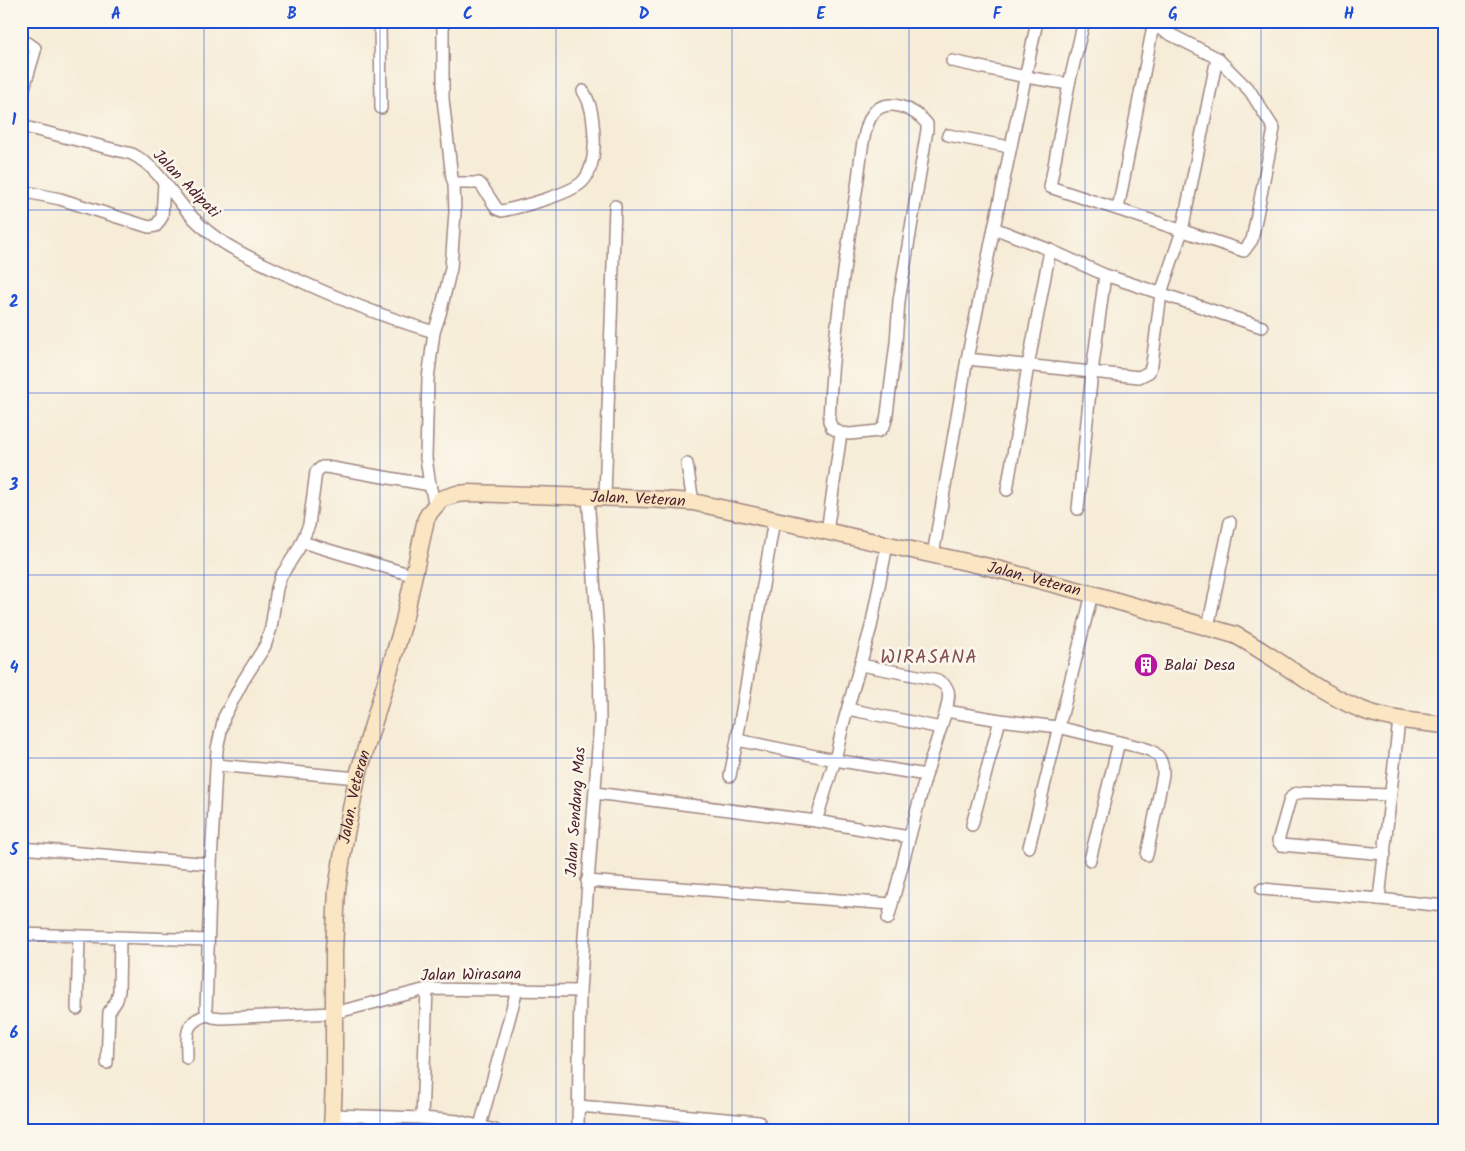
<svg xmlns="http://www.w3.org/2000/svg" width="1465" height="1151" font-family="Kalam,sans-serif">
<rect width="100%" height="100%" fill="#fbf7ec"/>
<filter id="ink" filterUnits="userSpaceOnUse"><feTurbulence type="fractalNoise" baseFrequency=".02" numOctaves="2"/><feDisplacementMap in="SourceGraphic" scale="10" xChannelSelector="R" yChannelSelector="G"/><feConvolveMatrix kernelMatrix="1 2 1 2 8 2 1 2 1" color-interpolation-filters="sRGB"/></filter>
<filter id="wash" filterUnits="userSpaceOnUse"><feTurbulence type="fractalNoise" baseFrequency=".0096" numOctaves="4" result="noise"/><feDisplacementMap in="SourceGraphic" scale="20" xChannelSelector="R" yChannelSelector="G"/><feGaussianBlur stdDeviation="1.12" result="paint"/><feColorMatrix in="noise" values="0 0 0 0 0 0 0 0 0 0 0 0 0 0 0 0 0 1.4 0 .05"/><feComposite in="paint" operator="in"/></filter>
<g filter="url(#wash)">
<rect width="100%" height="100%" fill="#f6ecd7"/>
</g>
<g filter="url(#ink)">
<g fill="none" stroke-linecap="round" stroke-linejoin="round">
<g stroke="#a08681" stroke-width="14">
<g id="street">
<polyline points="380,21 381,108"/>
<polyline points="1084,21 1069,84 1050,187 1244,251 1252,240 1274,129 1250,91 1217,58 1144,21"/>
<polyline points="21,42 28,43 35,48 35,51 21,98"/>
<polyline points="952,61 1026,77 1069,84"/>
<path d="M21 126 132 154C156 166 170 191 187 211 196 222 207 231 218 239 239 254 262 263 285 274 334 297 383 317 434 332"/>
<polyline points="948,135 1010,147"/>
<path d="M454 183H479L482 186 497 209 502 211C520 207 573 194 584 180 593 169 595 149 594 136 593 120 592 104 583 91"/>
<polyline points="21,191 60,199 149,227 156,226 162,217 164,183"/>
<polyline points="1118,209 1153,26"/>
<polyline points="994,228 1037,21"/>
<polyline points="1105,275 1262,327"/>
<polyline points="967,359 1139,377 1149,372 1152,364 1161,293 1182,231 1217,58"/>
<polyline points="687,464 693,502"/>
<polyline points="430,485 326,467 322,467 316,472 309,525 299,548 281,576 277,588 271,628 265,646 243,681 224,717 217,749 211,864 206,1009 208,1015 213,1017 222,1018 334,1013 427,989 580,991"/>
<polyline points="1007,490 1028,366 1050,250"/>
<polyline points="605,497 615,206"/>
<polyline points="435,506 430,485 426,458 428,379 434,332 440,314 451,268 455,212 454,183 452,178 443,99 443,21"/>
<path d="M827 532 841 433 832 428 829 421C832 342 845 263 857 186 860 167 862 130 872 115 885 95 916 109 927 124V130L899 301 896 343 887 414C886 421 885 427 879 431L850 434 841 433"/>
<polyline points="302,542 415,576"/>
<polyline points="887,545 871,627 844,721 835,760 926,775"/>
<polyline points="933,555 967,359 994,228 1050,250 1105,275 1092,372 1078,509"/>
<polyline points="1208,627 1230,522"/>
<path d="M861 665 934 679C952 686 950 694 946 711"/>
<polyline points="848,709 941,728"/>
<polyline points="737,740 774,520"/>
<path d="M1119 742C1142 749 1164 746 1163 775L1147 855"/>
<polyline points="217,765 357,778"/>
<polyline points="730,776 737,740 835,760 816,821"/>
<polyline points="595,793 816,821 909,837"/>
<polyline points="972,825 1000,720"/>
<polyline points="1029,847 1092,594"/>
<polyline points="21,848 211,864"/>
<polyline points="1385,854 1281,845 1278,841 1290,799 1294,794 1304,792 1390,795"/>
<polyline points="587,881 891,904"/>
<polyline points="1262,889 1379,899 1399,720"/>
<polyline points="1379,899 1444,906"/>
<polyline points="888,919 926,775 946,711 1000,720 1058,727 1119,742 1090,860"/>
<polyline points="21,934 208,940"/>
<polyline points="77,1009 79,936"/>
<path d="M187 1058C187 1037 183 1021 208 1015"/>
<polyline points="107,1063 109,1012 117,1000 119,991 120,938"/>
<polyline points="579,1106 759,1122"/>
<polyline points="334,1115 422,1118 458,1121 495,1130"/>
<polyline points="422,1118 427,989"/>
<polyline points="480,1126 517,990"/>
<polyline points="578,1130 580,991 600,721 599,645 588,497"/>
</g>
</g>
<g stroke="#a08681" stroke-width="19">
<g id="secondary">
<path id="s1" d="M332 1130 334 1080V951L337 889 345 839 357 778 403 625 426 519 430 512 441 499 457 494 469 493 650 499 693 502 989 567 1092 594 1235 635C1280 659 1320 695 1368 712 1393 720 1418 722 1444 725"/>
</g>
</g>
<use href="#street" stroke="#fff" stroke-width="11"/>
<use href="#secondary" stroke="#fbe6c4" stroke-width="16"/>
</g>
</g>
<path fill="none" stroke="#1d4ed8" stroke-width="1" stroke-opacity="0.55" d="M204 21V1130M380 21V1130M556 21V1130M732 21V1130M909 21V1130M1085 21V1130M1261 21V1130M21 210H1444M21 393H1444M21 575H1444M21 758H1444M21 941H1444"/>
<defs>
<g id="building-disc" transform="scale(1.25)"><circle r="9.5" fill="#b5179e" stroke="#fbf7ec"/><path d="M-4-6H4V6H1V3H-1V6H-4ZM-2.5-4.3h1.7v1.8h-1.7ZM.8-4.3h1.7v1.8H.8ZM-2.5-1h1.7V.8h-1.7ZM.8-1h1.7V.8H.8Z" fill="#fff"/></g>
</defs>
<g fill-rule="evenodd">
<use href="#building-disc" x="1146" y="665"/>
</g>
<g text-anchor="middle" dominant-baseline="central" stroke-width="5" stroke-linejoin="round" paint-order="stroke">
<g font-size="16" fill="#4a1f2b" stroke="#fbf7ec">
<text transform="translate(186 184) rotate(46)">Jalan Adipati</text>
<text stroke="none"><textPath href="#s1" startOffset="845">Jalan. Veteran</textPath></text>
<text stroke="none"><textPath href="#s1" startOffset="1250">Jalan. Veteran</textPath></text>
<text stroke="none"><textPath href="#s1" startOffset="335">Jalan. Veteran</textPath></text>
<text transform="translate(576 812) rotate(-86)">Jalan Sendang Mas</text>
<text transform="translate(471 975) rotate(-1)">Jalan Wirasana</text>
</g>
<g font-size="16" fill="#4a1f2b" stroke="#fbf7ec" text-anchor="start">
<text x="1164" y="665">Balai Desa</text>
</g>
<g font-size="19" letter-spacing="1" fill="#834f52" stroke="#fbf7ec">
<text x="929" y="658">WIRASANA</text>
</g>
</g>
<rect width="1465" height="1151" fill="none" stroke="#fbf7ec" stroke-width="55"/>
<rect x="28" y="28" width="1410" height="1096" fill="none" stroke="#1d4ed8" stroke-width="2"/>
<g font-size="16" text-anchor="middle" font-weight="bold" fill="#1d4ed8">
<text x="116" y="19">A</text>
<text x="292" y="19">B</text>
<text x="468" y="19">C</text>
<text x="644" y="19">D</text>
<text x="821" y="19">E</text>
<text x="997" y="19">F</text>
<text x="1173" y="19">G</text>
<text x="1349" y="19">H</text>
<text x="14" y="125">1</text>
<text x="14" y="307">2</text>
<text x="14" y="490">3</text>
<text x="14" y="673">4</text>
<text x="14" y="855">5</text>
<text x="14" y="1038">6</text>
</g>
</svg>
